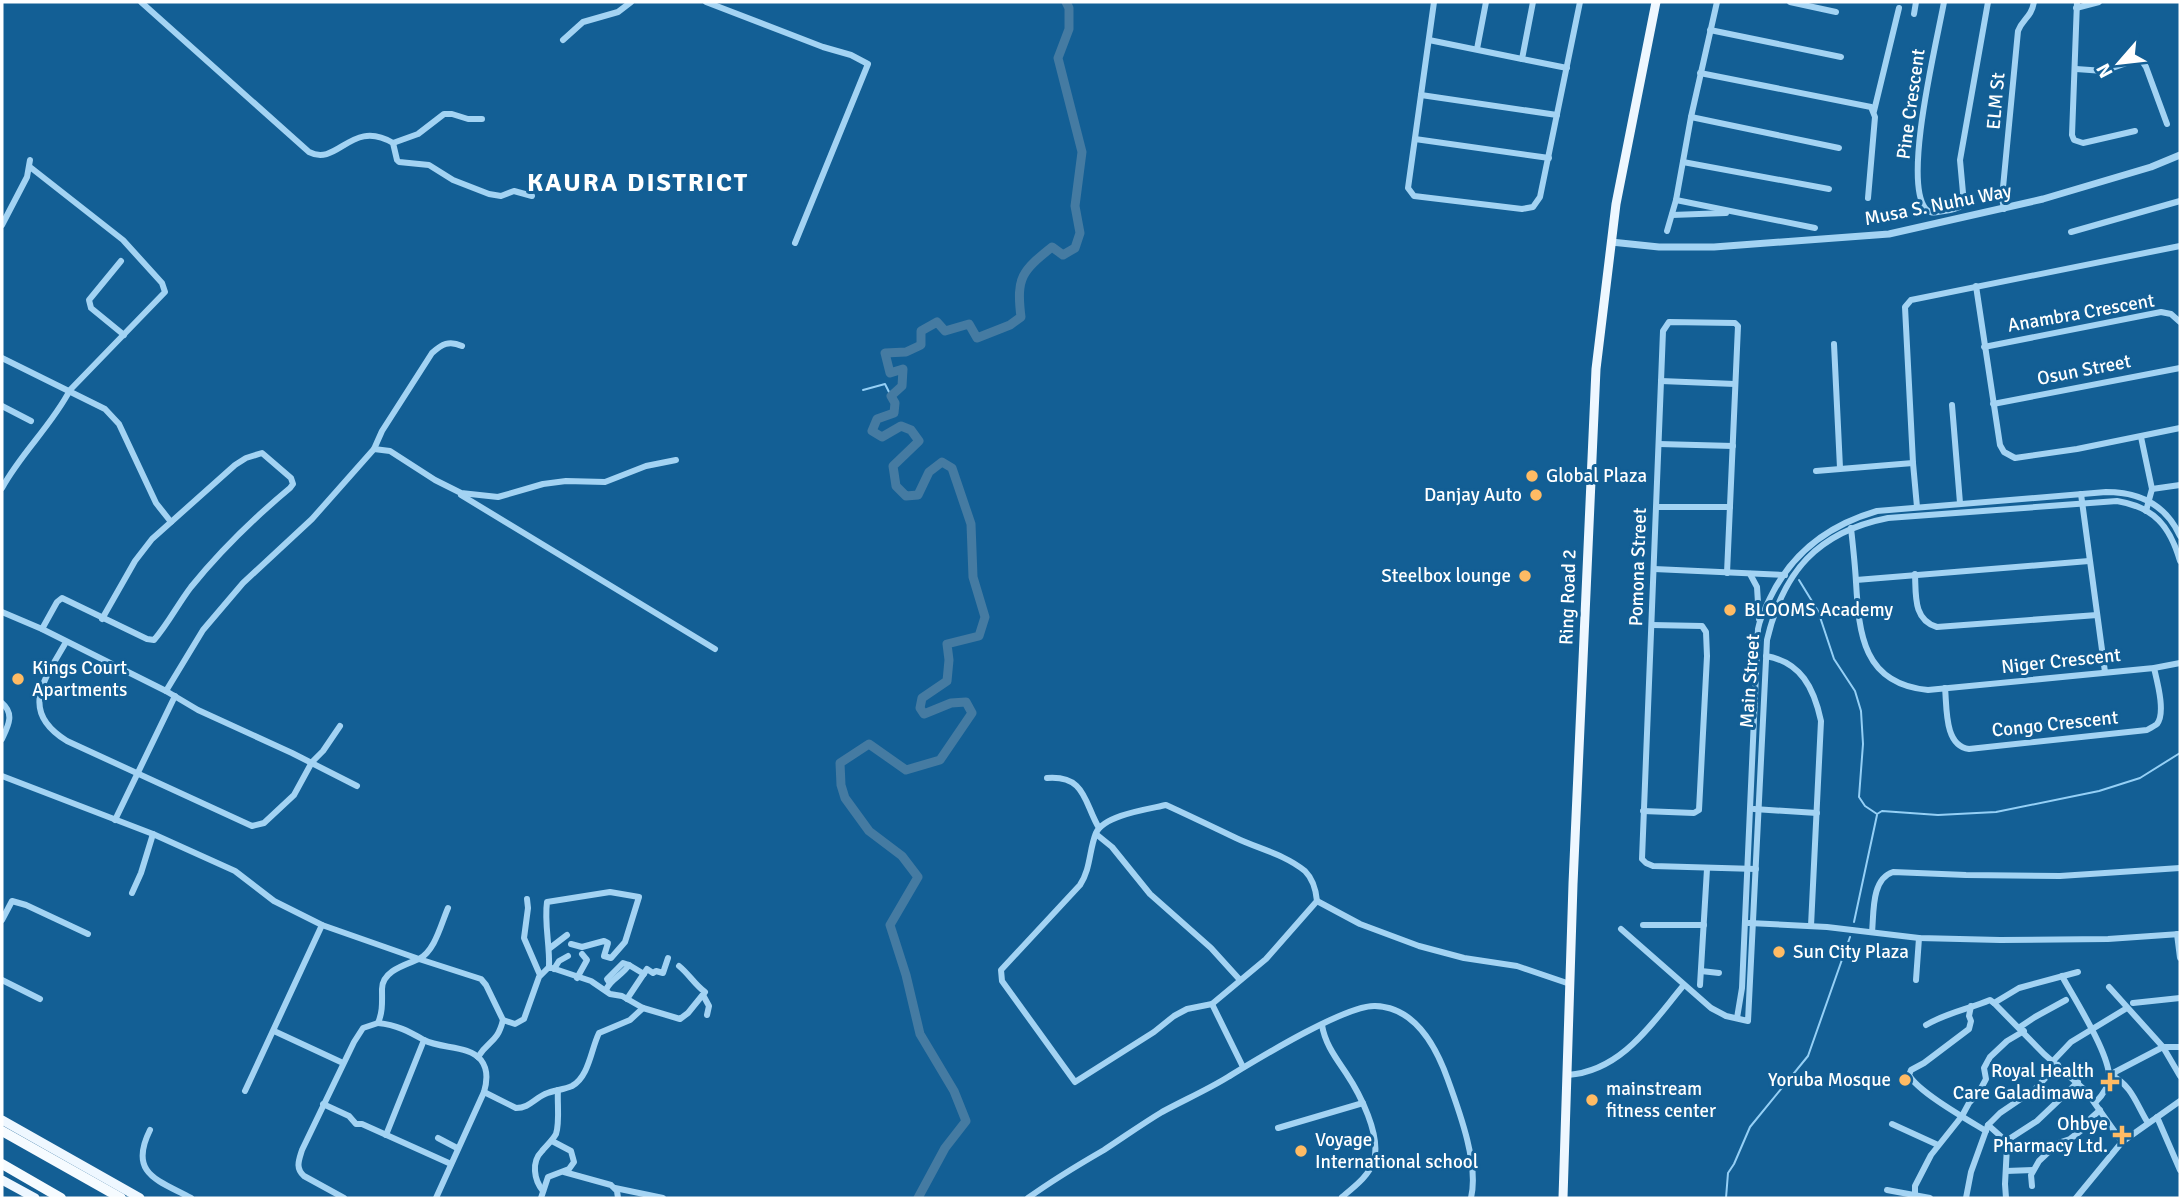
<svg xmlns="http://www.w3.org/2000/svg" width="2182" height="1200" font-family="Signika,sans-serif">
<rect width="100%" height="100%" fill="#135f95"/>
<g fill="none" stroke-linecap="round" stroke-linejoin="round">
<g stroke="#95d0f6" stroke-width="2">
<polyline points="863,390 885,384 891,396"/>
<polyline points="1799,580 1818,611 1834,659 1855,691 1861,711 1863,744 1859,797 1865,806 1877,814 1882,811 1938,815 1996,812 2099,791 2140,778 2180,753"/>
<polyline points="1854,922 1877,815"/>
<polyline points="1726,1198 1728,1173 1734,1164 1750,1127 1808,1056 1850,937"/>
</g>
<path stroke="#457ba2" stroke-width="9" d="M918 1198 945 1148 966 1121 954 1091 920 1034 906 975 890 925 918 877 902 856 869 831 845 798 841 785 840 763 869 744 906 770 940 760 972 713 966 702 951 703 924 714 920 708 922 698 947 681 949 660 947 644 979 636 985 617 973 577 971 524 952 468 942 462 929 472 918 495 906 496 896 486 893 466 919 441 911 430 901 426 882 437 872 431 877 419 894 413 895 403 891 396 902 386 903 369 890 373 885 353 906 352 921 345V331L937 322 945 331 969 324 977 338 1010 325 1021 317C1016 277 1022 271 1052 247L1063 255 1075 248 1080 233 1075 206 1082 152 1058 58 1069 29V8L1066 2"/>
<g stroke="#a3d3f3" stroke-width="6">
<path d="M141 2 309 152C338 167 351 118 393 143L397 160 399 162 429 165 453 180 489 194 501 196 514 191 532 196"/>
<polyline points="706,2 823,47 851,55 868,64 795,243"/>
<polyline points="1434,2 1408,188 1414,196 1522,209 1533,207 1540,197 1580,2"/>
<polyline points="1533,2 1522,59 1567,68"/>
<polyline points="1790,2 1836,12"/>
<path d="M1944 2C1937 41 1903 178 1925 208 1930 215 1937 212 1944 211 1952 210 1957 209 1964 204L1960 160 1988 2"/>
<polyline points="2077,2 2072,135 2074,140 2083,143 2135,131"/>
<polyline points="2076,8 2099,2"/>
<polyline points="1914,14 1916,2"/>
<polyline points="1710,30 1841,57"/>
<polyline points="563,40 583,22 618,12 631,2"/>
<polyline points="1429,40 1522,59"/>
<polyline points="1477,49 1486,2"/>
<polyline points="2076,69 2104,71 2135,60 2142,61 2146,67 2167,124"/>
<polyline points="1700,73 1871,107 1875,117 1868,198"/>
<polyline points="1421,95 1557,115"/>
<polyline points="1874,111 1899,8"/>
<polyline points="1691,117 1839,148"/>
<polyline points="1415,139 1549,158"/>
<polyline points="393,143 418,134 444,114 452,114 468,119 482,119"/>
<polyline points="1683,162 1829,189"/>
<polyline points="1676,200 1815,228"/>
<path d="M2004 209 2002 198 2018 31C2023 18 2031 18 2034 2"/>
<polyline points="1672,215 1726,213"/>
<polyline points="2,225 27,177 30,160"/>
<polyline points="1667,231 1676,200 1691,117 1717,2"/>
<polyline points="2071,232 2180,201"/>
<polyline points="121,261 89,300 91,308 124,335"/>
<polyline points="1976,286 2000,445 2004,452 2015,458 2077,449 2180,428"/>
<polyline points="1834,344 1840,468"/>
<polyline points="1984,347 2161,312 2171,314 2180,322"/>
<polyline points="2,358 105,409 119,424 156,503 171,522"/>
<polyline points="1661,381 1735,384"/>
<polyline points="1993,404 2180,368"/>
<polyline points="1952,405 1960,503"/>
<polyline points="2,406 31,421"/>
<polyline points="2141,437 2152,489 2146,511"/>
<polyline points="1659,444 1733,446"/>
<polyline points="374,449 390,451 435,480 461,493 498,497 543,484 566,481 605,482 646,466 676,460"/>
<polyline points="1816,471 1913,463"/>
<path d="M2 488C21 453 52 425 70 390L165 292 162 283 123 240 30 167"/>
<polyline points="2152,489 2180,485"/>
<polyline points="2081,494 2105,672"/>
<polyline points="461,495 715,649"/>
<polyline points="1657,507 1730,507"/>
<polyline points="1917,507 1913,463 1905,307 1911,300 2180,246"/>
<path d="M1851 528C1853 546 1855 564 1856 582 1859 634 1863 684 1928 690L2154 668 2180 663"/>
<polyline points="1654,569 1785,575"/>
<polyline points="1727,573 1738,326 1735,323 1669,322 1663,331 1642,859 1646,863 1653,866 1756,869"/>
<polyline points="1750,574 1757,587 1759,619"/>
<path d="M1915 574C1916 595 1913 620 1937 627L2097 615"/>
<polyline points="1856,580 2089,561"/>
<polyline points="2,612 42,629 166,691 198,710 292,753 357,786"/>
<path d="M42 629 57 602 62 598 147 639 154 640C168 624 178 604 191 587 221 550 254 518 290 488L293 484 291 478 262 453 246 458 235 465 152 539 135 561 102 619"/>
<path d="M66 642C45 679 18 711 67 741L252 826 264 823 294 795 312 762 323 751 340 726"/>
<path d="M1766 656C1801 662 1814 688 1821 721L1811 926"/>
<path d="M1945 688C1947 707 1944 746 1969 749L2147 730C2147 730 2156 725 2157 724 2166 713 2157 681 2154 668"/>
<path d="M166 691 203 630 243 583 312 519 374 449 382 431 432 353C442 344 449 340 462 346"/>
<path d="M2 703C15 714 8 726 2 739"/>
<path d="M2 776 153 834 235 871 274 901 322 925 419 959C435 951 441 924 448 908"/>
<path d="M1047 778C1086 775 1084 803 1099 828"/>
<path d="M1166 805C1190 816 1213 827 1236 838 1259 849 1284 854 1305 871 1313 879 1316 890 1317 901L1266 959 1212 1004 1187 1009 1174 1016 1154 1032 1075 1082 1002 981 1001 970 1080 885C1091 868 1089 850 1096 833 1104 815 1149 809 1166 805Z"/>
<polyline points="1754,809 1817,813"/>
<polyline points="1643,811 1694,813 1699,810 1707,656 1706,632 1702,626 1652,625"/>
<polyline points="115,820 175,696"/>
<polyline points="1096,834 1112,847 1150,894 1211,948 1240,980"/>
<polyline points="132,893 141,873 153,834"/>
<polyline points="527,899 528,908 524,938 540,975"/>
<polyline points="1317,901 1360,924 1419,946 1464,958 1517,966 1570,984"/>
<polyline points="2,920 12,901 26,905 88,934"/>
<polyline points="1749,923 1827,927 1919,938 2000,940 2108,939 2180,934"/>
<polyline points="1643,925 1704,925"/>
<path d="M1621 929 1711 1008 1726 1016 1748 1021 1767 640C1783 572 1817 532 1888 518L2117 501C2154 507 2170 526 2180 561"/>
<path d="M1872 932C1874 913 1871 879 1893 872L1966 875 2060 876 2180 868"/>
<polyline points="2177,934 2180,958"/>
<polyline points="550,948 567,935"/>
<path d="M549 967C550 945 544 923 547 902L610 892 639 897 625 942 611 958 604 956 608 943 604 941 582 947 571 944"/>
<polyline points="554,969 559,961 568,956"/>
<polyline points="1701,971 1719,973"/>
<path d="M2062 976C2075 1000 2106 1048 2109 1074 2110 1085 2102 1096 2095 1103"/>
<polyline points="577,978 587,960 582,954"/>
<polyline points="2,980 40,999"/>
<polyline points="1916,980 1919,938"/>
<polyline points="609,982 607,979 623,963 629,965"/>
<polyline points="1700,985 1707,869"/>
<polyline points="2109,987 2163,1047 2180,1076"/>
<path d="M606 990C610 979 622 976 629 965L644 974"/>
<polyline points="703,995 709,1006 707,1015"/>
<polyline points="627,999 647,969 653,973 656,971 663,973 668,958"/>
<polyline points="1994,1003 2044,1054 2086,1091 2122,1142"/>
<polyline points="2133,1003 2180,998"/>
<polyline points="1212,1004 1243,1067"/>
<path d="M1971 1006 1969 1016 1971 1021 1969 1029 1924 1063 1911 1070 1909 1075C1918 1092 1968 1120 1986 1131"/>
<path d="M1737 1018 1742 988 1758 629C1760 618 1765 608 1770 598 1792 552 1829 525 1877 511L2106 492C2139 492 2166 505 2180 536"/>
<path d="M378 1023C397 1025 408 1031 424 1040 441 1049 469 1045 481 1060 488 1069 487 1082 484 1092L436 1198"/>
<path d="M1322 1025C1325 1044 1336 1058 1346 1073 1360 1094 1381 1135 1374 1160 1370 1175 1354 1187 1342 1197"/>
<path d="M1926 1025C1946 1013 1969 1009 1990 1000L1994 1003 2019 988 2078 972"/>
<polyline points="2020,1027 2035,1017 2066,1000"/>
<polyline points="274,1031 343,1063"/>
<path d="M478 1057C489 1039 497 1044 503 1020"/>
<polyline points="2053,1061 2071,1042 2127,1008"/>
<path d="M1568 1075C1622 1071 1652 1023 1683 986"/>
<path d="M2112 1076C2132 1085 2137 1106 2148 1123"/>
<polyline points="2114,1076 2115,1072 2163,1047 2180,1047"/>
<polyline points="245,1091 322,925"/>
<path d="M484 1092 516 1108C529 1108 534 1099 545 1094 554 1090 563 1090 572 1086 589 1077 591 1049 599 1033L630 1020 643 1008"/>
<polyline points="323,1104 349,1116 356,1124 362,1124 451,1164"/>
<polyline points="2157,1117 2180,1170"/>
<polyline points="1892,1124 1938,1145"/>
<polyline points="1988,1125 2006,1141 2007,1146 2005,1184 2006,1198"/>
<polyline points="1278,1128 1363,1103"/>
<path d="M150 1130C128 1174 158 1180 191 1198"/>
<polyline points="386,1135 424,1040"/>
<polyline points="438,1138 457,1148"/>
<polyline points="2006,1141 2037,1121 2078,1082"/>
<polyline points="2006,1171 2033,1170"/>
<polyline points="564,1172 611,1185 617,1191 618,1198"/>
<polyline points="2032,1186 2031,1175 2039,1161 2058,1143 2070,1139 2083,1129 2091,1118 2100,1110"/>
<polyline points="615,1188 663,1198"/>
<polyline points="1887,1190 1930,1198"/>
<path d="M543 1191C534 1180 531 1162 542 1151 547 1145 552 1141 556 1134 560 1122 557 1103 558 1090"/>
<path d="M344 1198 304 1176C295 1168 299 1160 302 1150L354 1042 363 1028 378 1023C383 1011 382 1002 382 989 382 971 405 965 419 959L481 979 486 985 503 1020 515 1024 524 1019 539 977 549 967 591 981 610 994 622 996 643 1008 680 1019 688 1013 705 992C695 985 689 974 679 966"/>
<polyline points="541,1198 548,1177 569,1169 574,1162 571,1151 552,1141"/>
<path d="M1028 1198C1053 1180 1078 1165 1104 1150 1124 1137 1142 1124 1162 1112 1184 1100 1207 1090 1228 1077 1256 1060 1345 1005 1375 1006 1415 1007 1436 1046 1448 1080 1460 1113 1479 1165 1471 1198"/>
<polyline points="1915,1198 1915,1186 1931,1155 1962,1116 1969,1103 1979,1092 1986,1079 1984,1068 1990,1057 2007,1041 2024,1031"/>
<polyline points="1966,1198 1971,1172 1988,1125 2000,1113 2034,1090 2058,1065"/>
<polyline points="2076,1198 2122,1142 2180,1101"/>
</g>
<polyline stroke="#a3d3f3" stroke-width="7" points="1611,242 1659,247 1714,247 1889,234 2043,199 2151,167 2180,155"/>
<g stroke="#eef7ff" stroke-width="9">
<polyline points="2,1120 140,1198"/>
<polyline points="2,1180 35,1198"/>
<polyline points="1563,1198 1573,884 1596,369 1616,204 1656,2"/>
</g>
<g stroke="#f6fbff" stroke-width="10">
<polyline points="2,1131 121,1198"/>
<polyline points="2,1164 61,1198"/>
</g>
</g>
<g fill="#ffbb64" stroke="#135f95" stroke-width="2.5">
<circle cx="1532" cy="476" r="7"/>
<circle cx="1536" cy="495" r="7"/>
<circle cx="1525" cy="576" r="7"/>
<circle cx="1730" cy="610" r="7"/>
<circle cx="18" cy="679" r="7"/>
<circle cx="1779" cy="952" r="7"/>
<circle cx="1905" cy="1080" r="7"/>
<path d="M2106.5 1071.5h7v7h7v7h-7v7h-7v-7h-7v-7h7z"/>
<circle cx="1592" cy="1100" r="7"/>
<path d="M2118.5 1124.5h7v7h7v7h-7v7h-7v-7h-7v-7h7z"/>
<circle cx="1301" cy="1151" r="7"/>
</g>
<g text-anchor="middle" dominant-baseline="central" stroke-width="6" stroke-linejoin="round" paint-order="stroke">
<g font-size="19" fill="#fff" stroke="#135f95">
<text transform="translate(1996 101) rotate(-85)">ELM St</text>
<text transform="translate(1911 104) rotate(-82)">Pine Crescent</text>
<text transform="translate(1938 205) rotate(-11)">Musa S. Nuhu Way</text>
<text transform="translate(2081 313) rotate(-10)">Anambra Crescent</text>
<text transform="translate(2084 370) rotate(-11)">Osun Street</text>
<text transform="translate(1638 567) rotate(-88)">Pomona Street</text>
<text transform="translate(1568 597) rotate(-88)">Ring Road 2</text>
<text transform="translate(2061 661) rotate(-6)">Niger Crescent</text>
<text transform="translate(1750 681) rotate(-86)">Main Street</text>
<text transform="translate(2055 724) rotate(-6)">Congo Crescent</text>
</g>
<g font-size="19" fill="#fff" stroke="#135f95" text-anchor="start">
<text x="1546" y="476">Global Plaza</text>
<text x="1522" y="495" text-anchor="end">Danjay Auto</text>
<text x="1511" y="576" text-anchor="end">Steelbox lounge</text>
<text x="1744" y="610">BLOOMS Academy</text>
<text x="32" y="668">Kings Court<tspan x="32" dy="22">Apartments</tspan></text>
<text x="1793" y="952">Sun City Plaza</text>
<text x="2094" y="1071" text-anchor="end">Royal Health<tspan x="2094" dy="22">Care Galadimawa</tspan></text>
<text x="1891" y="1080" text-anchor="end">Yoruba Mosque</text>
<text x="1606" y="1089">mainstream<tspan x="1606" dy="22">fitness center</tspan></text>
<text x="2108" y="1124" text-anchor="end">Ohbye<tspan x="2108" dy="22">Pharmacy Ltd.</tspan></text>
<text x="1315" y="1140">Voyage<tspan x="1315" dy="22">International school</tspan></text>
</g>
<g font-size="26" font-weight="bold" letter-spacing="2" fill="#fff" stroke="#135f95">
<text x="638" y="183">KAURA DISTRICT</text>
</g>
</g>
<rect width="2182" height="1200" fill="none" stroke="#ffffff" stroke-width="7"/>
<g transform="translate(2119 63) rotate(242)" stroke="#135f95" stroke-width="5" paint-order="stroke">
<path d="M0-5L12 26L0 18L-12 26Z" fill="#ffffff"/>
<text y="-10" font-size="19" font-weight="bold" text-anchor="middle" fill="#ffffff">N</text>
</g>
</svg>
